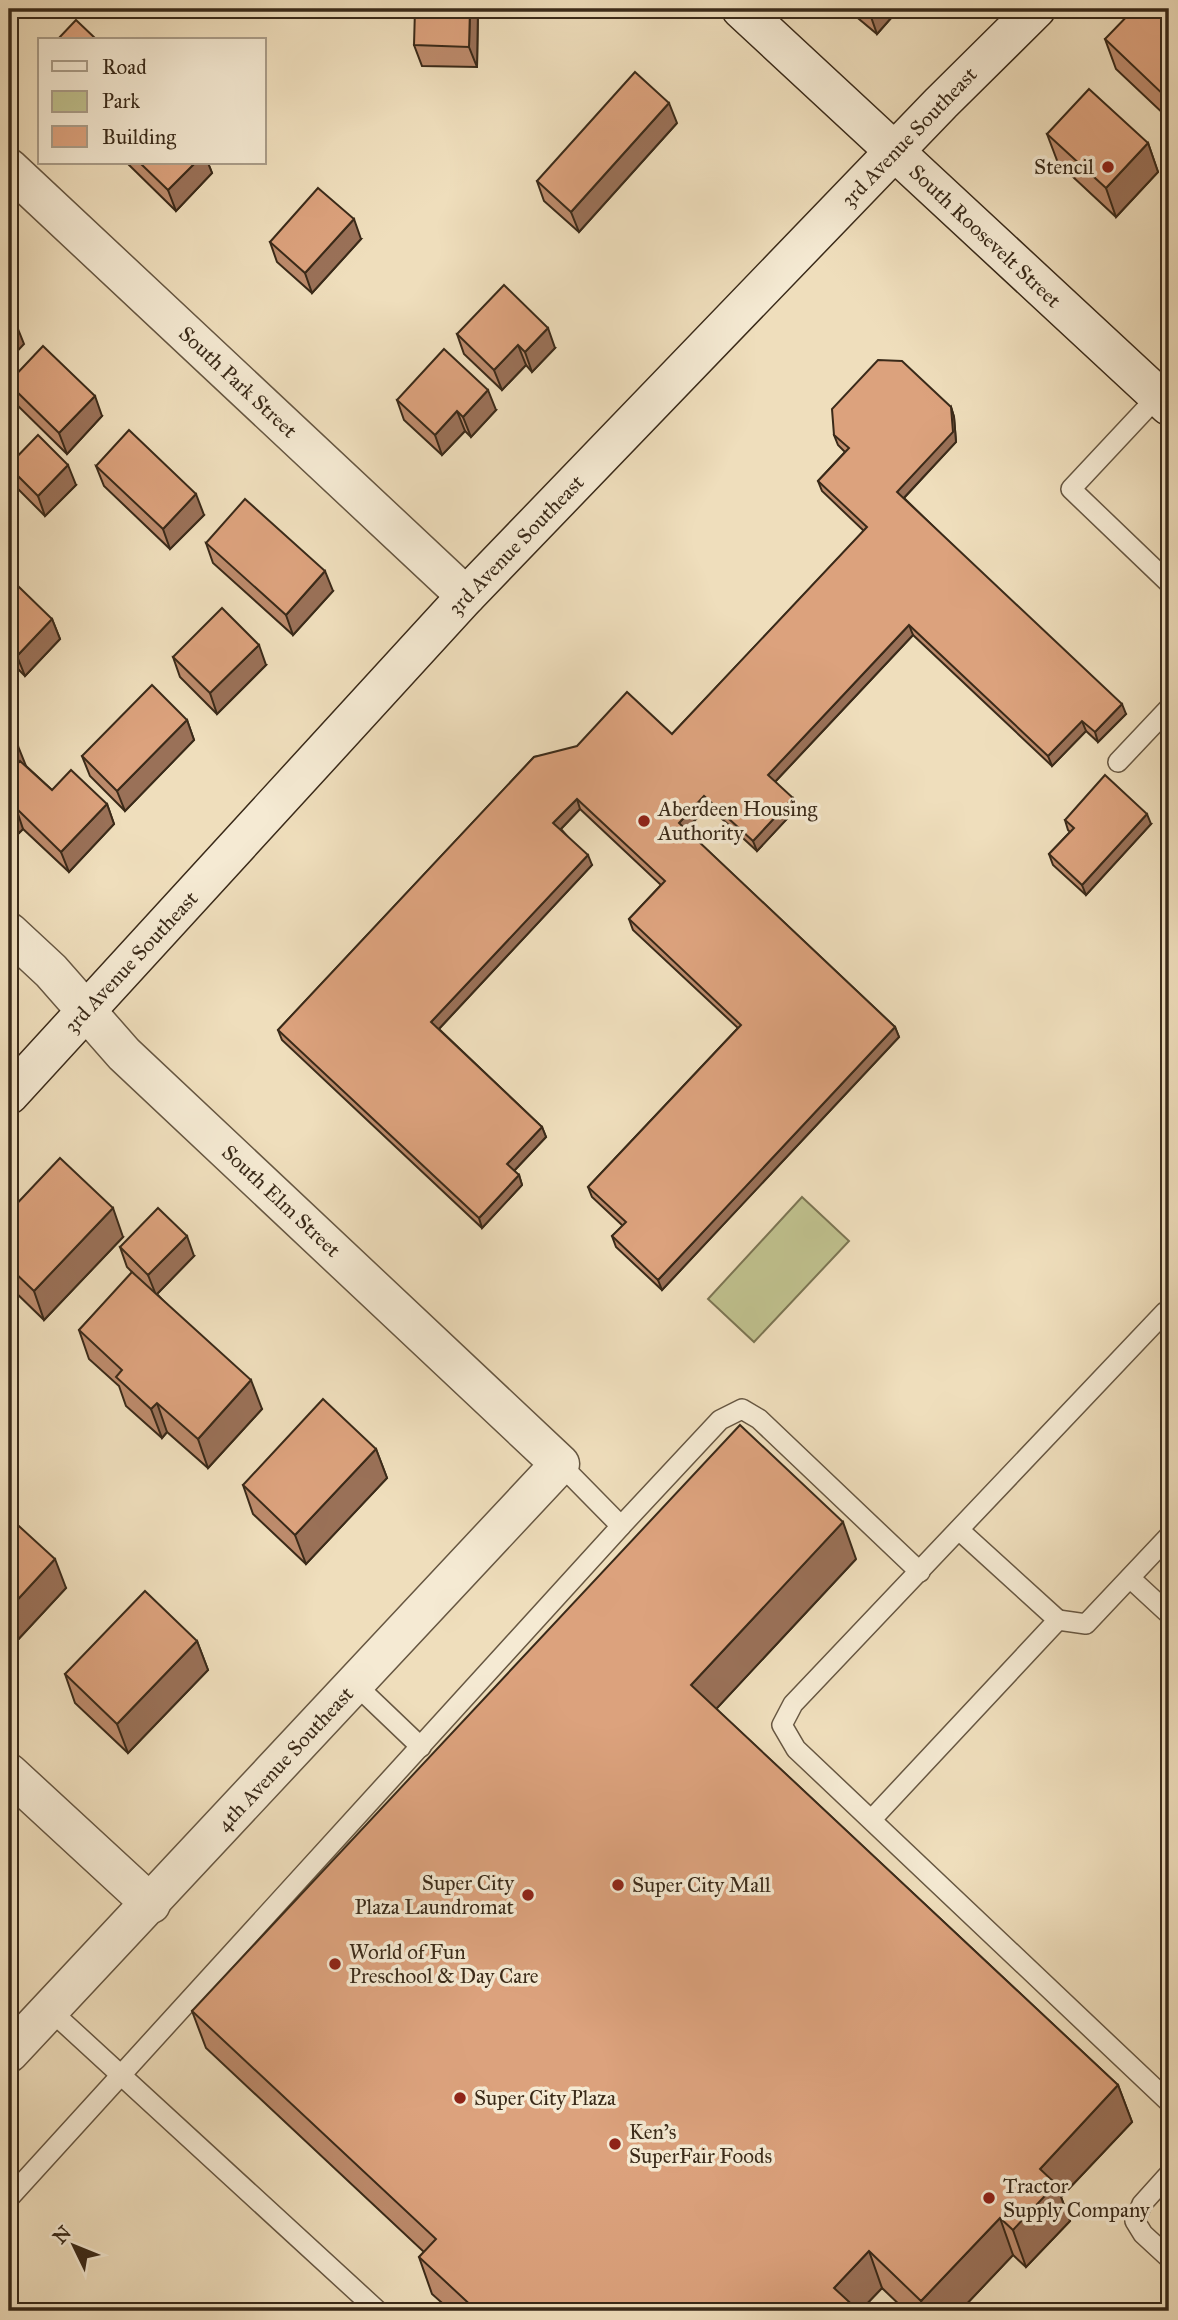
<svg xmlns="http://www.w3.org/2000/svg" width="1178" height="2320" font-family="'IM FELL Great Primer',serif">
<rect width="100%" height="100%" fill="#efdebc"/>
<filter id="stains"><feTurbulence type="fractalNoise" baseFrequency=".00286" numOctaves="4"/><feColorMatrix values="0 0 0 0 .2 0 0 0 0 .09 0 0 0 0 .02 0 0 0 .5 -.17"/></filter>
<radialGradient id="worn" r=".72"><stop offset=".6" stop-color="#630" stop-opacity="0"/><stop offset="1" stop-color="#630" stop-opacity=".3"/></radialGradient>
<polygon fill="#bfc08d" stroke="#7c7553" stroke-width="2" points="802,1197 849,1241 754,1342 708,1299"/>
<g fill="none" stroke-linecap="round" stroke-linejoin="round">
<g stroke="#675742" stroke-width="22">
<g id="lane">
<polyline points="1158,396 1071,489 1169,583"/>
<polyline points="1118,762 1169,708"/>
<polyline points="1165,1312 793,1704 782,1725 796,1749 1169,2102"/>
<polyline points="621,1526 720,1420 742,1409 759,1419 920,1572"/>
<polyline points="1130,1578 1169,1614"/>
<polyline points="1058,1620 1086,1624 1169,1536"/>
<polyline points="355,1684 421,1747"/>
<polyline points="872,1819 1058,1620 959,1530"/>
<polyline points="50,2010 378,2311"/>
<polyline points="1169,2174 1142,2204 1135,2221 1143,2234 1169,2258"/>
<polyline points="9,2198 621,1526 560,1464"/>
</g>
</g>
<g stroke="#675742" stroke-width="41">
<g id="street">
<polyline points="9,168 466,596"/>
<polyline points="9,932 51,971 124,1054 560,1464 9,2053"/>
<polyline points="9,1773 151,1904"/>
</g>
</g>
<g stroke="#3a2a19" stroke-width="41">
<g id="secondary">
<polyline points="741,9 1169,406"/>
<polyline points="9,1095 466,596 941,103 1036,9"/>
</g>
</g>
<use href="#lane" stroke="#f5ead3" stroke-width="19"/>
<use href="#street" stroke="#f5ead3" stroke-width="38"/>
<use href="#secondary" stroke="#f5ead3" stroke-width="38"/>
</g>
<g fill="#bd8b6c" stroke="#3a2a19" stroke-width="2">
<polygon points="478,9 477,67 422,66 414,45"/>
<polygon points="847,9 899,9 877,34"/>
<polygon points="1169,10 1169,119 1116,69 1105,39"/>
<polygon points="677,123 579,232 544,201 537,181"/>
<polygon points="1047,134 1148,143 1158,172 1116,217 1058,163"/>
<polygon points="127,163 208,163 212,173 176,211"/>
<polygon points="361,239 312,293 277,262 270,242"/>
<polygon points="457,334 555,348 532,372 526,365 502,390 464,354"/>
<polygon points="9,382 102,416 67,454 15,403 9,387"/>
<polygon points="397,400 496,410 471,437 465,431 442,455 404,420"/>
<polygon points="951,407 954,417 956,442 904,498 1126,714 1098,742 1086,731 1052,766 913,635 775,782 797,808 757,851 708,806 686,830 895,1027 899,1037 662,1290 616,1247 612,1236 623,1226 592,1197 588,1187 738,1028 633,930 629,919 661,885 580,809 561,829 592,865 439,1029 542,1127 546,1137 514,1171 519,1175 522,1185 482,1228 282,1040 278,1030 534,757 672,734 864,531 822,491 818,481 845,452 838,445 834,435"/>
<polygon points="9,465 76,485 45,516 15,486 9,469"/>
<polygon points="96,466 204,515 170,549 104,486"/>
<polygon points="206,543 333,591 293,635 213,563"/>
<polygon points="9,597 52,619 60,639 25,676 9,660"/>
<polygon points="173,657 266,665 217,714 180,677"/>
<polygon points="187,720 194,740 125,811 90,776 82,756"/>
<polygon points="9,737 25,765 52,790 107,804 114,824 69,872 23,829 19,833 9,823"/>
<polygon points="1065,820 1151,824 1086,895 1053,865 1049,854 1070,832 1068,830"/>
<polygon points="9,1212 123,1237 44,1320 9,1286"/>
<polygon points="120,1247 194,1256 157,1294 262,1409 208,1468 167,1432 162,1438 126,1406 119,1386 89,1359 79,1330 133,1273 127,1267"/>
<polygon points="376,1449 387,1478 306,1564 253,1514 243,1485"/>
<polygon points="9,1517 66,1588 13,1645 9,1641"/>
<polygon points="856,1559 716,1709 1118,2085 1132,2122 1061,2197 1070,2221 1026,2267 1013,2255 960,2311 906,2311 882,2288 860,2311 451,2311 432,2294 419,2257 424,2252 206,2048 192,2011"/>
<polygon points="197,1641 208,1670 128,1753 75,1703 65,1674"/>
</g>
<g fill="#9a7158" stroke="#3a2a19" stroke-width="2">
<polygon points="470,9 478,9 477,67 469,47"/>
<polygon points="874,9 899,9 877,34 870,14"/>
<polygon points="669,103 677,123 579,232 571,212"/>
<polygon points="1148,143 1158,172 1116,217 1106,188"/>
<polygon points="195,163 208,163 212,173 176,211 168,190"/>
<polygon points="354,219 361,239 312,293 305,273"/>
<polygon points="16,324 24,344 9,360 9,332"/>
<polygon points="548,328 555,348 532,372 525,352"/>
<polygon points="518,345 526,365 502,390 494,370"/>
<polygon points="488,390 496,410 471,437 463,417"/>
<polygon points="95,396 102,416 67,454 59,433"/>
<polygon points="951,407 954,417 956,442 900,502 897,492"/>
<polygon points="457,411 465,431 442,455 435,435"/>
<polygon points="68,465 76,485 45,516 38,496"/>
<polygon points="196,494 204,515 170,549 163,529"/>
<polygon points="325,571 333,591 293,635 286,615"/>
<polygon points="52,619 60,639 25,676 17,656"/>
<polygon points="909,625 913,635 772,785 768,775"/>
<polygon points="259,645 266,665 217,714 210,693"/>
<polygon points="1122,704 1126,714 1098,742 1095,732"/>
<polygon points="187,720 194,740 125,811 117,791"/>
<polygon points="1082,721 1086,731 1052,766 1048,756"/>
<polygon points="18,746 26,766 9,784 9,756"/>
<polygon points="704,796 708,806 683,833 679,823"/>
<polygon points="793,798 797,808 757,851 753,841"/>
<polygon points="577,799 580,809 557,833 553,823"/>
<polygon points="107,804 114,824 69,872 61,852"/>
<polygon points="16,808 23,829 19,833 12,813"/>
<polygon points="1147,814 1151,824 1086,895 1082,885"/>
<polygon points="588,855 592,865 435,1033 431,1022"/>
<polygon points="895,1027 899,1037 662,1290 658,1280"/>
<polygon points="542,1127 546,1137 511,1174 507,1164"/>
<polygon points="519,1175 522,1185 482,1228 479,1218"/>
<polygon points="113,1208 123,1237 44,1320 34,1291"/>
<polygon points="187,1236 194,1256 156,1295 148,1275"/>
<polygon points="251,1380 262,1409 208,1468 198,1439"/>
<polygon points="157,1403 167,1432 162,1438 151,1409"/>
<polygon points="376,1449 387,1478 306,1564 295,1535"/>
<polygon points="843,1522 856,1559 704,1722 691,1685"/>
<polygon points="55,1559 66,1588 13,1645 9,1633 9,1609"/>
<polygon points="197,1641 208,1670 128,1753 117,1724"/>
<polygon points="1118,2085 1132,2122 1061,2197 1070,2221 1026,2267 1013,2230 1040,2169"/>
<polygon points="1000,2218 1013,2255 960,2311 925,2311 921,2301"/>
<polygon points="869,2251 882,2288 860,2311 842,2311 834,2288"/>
</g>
<g fill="#dca27d" stroke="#3a2a19" stroke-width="2">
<polygon points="415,9 470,9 469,47 414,45"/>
<polygon points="863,9 874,9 870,14"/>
<polygon points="1134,9 1168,9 1169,10 1169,100 1105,39"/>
<polygon points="76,20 97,40 57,40"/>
<polygon points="635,72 669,103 571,212 537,181"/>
<polygon points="1089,89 1148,143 1106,188 1047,134"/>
<polygon points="140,163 195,163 168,190"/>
<polygon points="318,188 354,219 305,273 270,242"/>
<polygon points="504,285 548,328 525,352 518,345 494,370 457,334"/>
<polygon points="9,316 16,324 9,332"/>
<polygon points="43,346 95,396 59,433 9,384 9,382"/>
<polygon points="444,349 488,390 463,417 457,411 435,435 397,400"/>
<polygon points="878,360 902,361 951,407 953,432 897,492 1122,704 1095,732 1082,721 1048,756 909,625 768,775 793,798 753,841 704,796 679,823 895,1027 658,1280 612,1236 626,1222 588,1187 741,1025 629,919 665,881 577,799 553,823 588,855 431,1022 542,1127 507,1164 519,1175 479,1218 278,1030 534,757 577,746 627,692 672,734 867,527 818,481 849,448 834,435 832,409"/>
<polygon points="129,430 196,494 163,529 96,466"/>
<polygon points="38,435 68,465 38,496 9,467 9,465"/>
<polygon points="245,499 325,571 286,615 206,543"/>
<polygon points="19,587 52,619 17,656 9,647 9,597"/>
<polygon points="222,608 259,645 210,693 173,657"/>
<polygon points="152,685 187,720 117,791 82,756"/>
<polygon points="9,737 18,746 9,756"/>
<polygon points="20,761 52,790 71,770 107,804 61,852 16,808 12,813 9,810 9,773"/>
<polygon points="1105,775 1147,814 1082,885 1049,854 1074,828 1065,820"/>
<polygon points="60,1158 113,1208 34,1291 9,1267 9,1212"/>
<polygon points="158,1208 187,1236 148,1275 120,1247"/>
<polygon points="132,1272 251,1380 198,1439 157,1403 151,1409 116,1377 122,1370 79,1330"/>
<polygon points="323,1399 376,1449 295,1535 243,1485"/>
<polygon points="740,1425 843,1522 691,1685 1118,2085 1040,2169 1056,2184 1013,2230 1000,2218 921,2301 869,2251 834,2288 859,2311 477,2311 419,2257 436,2239 192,2011"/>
<polygon points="9,1517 55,1559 9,1609"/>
<polygon points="145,1591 197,1641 117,1724 65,1674"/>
</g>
<g fill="#8f2418" stroke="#f5ead3" stroke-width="2.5">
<circle cx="1108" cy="167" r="7"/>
<circle cx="644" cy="821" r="7"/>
<circle cx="618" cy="1885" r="7"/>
<circle cx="528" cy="1895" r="7"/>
<circle cx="335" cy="1964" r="7"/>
<circle cx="460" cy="2098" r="7"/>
<circle cx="615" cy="2144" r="7"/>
<circle cx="989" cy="2198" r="7"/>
</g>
<g text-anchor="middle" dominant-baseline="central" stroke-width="7" stroke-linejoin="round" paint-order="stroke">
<g font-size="21" fill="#3a2a19" stroke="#f5ead3">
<text transform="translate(909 137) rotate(-46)">3rd Avenue Southeast</text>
<text transform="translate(985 236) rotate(43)">South Roosevelt Street</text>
<text transform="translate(238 382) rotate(43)">South Park Street</text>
<text transform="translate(516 545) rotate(-46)">3rd Avenue Southeast</text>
<text transform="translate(131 962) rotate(-47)">3rd Avenue Southeast</text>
<text transform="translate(281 1201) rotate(43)">South Elm Street</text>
<text transform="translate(285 1759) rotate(-47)">4th Avenue Southeast</text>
</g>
<g font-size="21" fill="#3a2a19" stroke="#f5ead3" text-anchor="start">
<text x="1094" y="167" text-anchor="end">Stencil</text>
<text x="658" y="809">Aberdeen Housing<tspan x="658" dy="24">Authority</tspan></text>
<text x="514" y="1883" text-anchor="end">Super City<tspan x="514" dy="24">Plaza Laundromat</tspan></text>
<text x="632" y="1885">Super City Mall</text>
<text x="349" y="1952">World of Fun<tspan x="349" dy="24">Preschool &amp; Day Care</tspan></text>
<text x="474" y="2098">Super City Plaza</text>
<text x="629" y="2132">Ken's<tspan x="629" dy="24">SuperFair Foods</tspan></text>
<text x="1003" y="2186">Tractor<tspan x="1003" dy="24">Supply Company</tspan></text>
</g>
</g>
<rect width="1178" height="2320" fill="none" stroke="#efdebc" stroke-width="35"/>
<rect x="10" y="10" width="1157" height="2299" fill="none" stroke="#3a2a19" stroke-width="3.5"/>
<rect x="18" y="18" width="1143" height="2285" fill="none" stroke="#3a2a19" stroke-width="2"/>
<rect x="38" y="38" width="228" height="126" fill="#f5ead3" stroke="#aa9d89" stroke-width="2"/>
<rect x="52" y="61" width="35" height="10" fill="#f5ead3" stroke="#aa9d89" stroke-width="2"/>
<text x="102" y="74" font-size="21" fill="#3a2a19">Road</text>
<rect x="52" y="91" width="35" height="21" fill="#bfc08d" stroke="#aa9d89" stroke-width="2"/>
<text x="102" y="108" font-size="21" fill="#3a2a19">Park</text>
<rect x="52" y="126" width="35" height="21" fill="#dca27d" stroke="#aa9d89" stroke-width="2"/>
<text x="102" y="144" font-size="21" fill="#3a2a19">Building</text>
<g transform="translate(74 2246) rotate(313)" stroke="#f5ead3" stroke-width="5" paint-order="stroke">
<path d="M0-5L12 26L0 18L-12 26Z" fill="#3a2a19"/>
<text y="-10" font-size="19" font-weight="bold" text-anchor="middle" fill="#3a2a19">N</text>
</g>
<rect width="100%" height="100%" filter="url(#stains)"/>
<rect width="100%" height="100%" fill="url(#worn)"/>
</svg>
